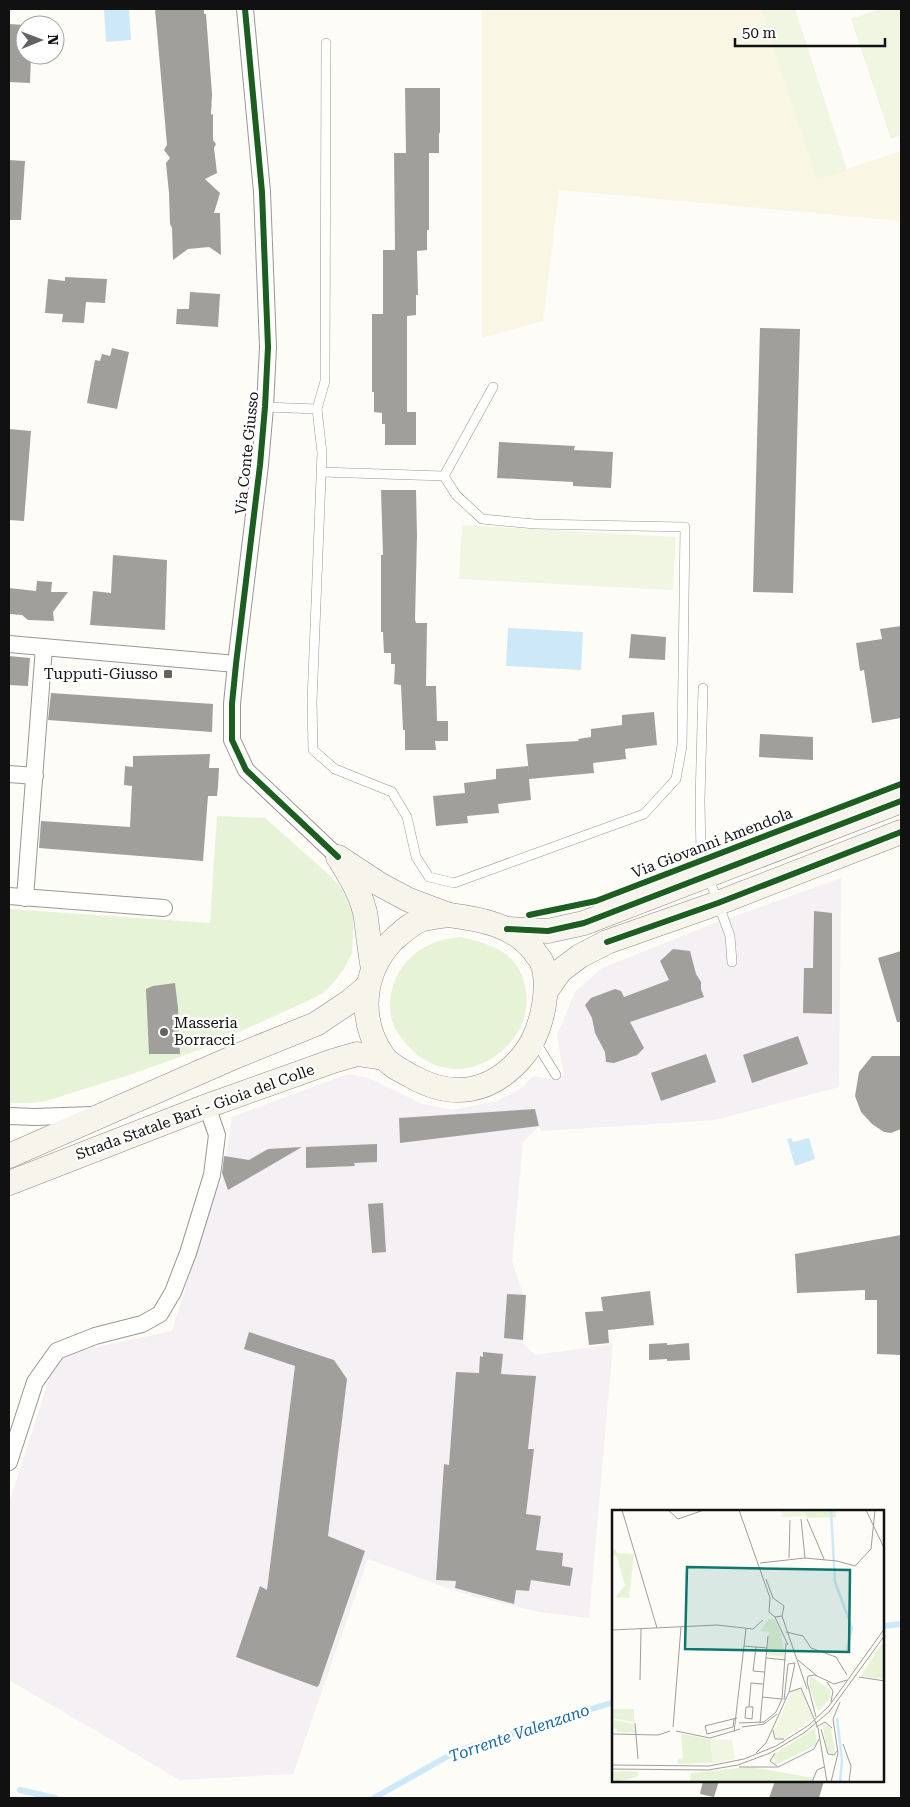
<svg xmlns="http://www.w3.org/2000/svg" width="910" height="1807" font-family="'Roboto Serif',serif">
<rect width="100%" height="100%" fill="#fdfcf7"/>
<polygon fill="#f5f0f3" points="841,878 839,1087 715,1120 541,1131 537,1119 539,1126 523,1142 512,1261 527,1306 523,1343 535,1355 613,1344 589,1618 539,1612 476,1597 456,1591 368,1559 293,1774 180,1780 9,1680 9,1503 52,1371 63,1354 172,1331 213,1200 223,1177 232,1117 348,1074 369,1078 420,1103 452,1110 497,1101 523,1087 533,1076 550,1079 564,1076 557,1035 575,992 602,968 710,925"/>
<polygon fill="#f9f7e4" points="482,9 761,9 817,179 901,151 901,221 559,190 543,321 482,338"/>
<g fill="#e7f3d7">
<polygon points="217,816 265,818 327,873 338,884 346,897 354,915 352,953 344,969 334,982 323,993 310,1000 199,1050 132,1074 46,1101 31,1103 9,1103 9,909 210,923"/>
<path d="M461 937C477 941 494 945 507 955 514 961 519 968 522 976 547 1039 465 1100 413 1051 401 1039 391 1027 390 1009 389 967 421 939 461 937Z"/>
</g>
<g fill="#f0f6e1">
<polygon points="761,9 795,9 847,170 817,180"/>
<polygon points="880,9 901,9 901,135 891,139 851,19"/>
<polygon points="462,525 676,537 673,590 459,579"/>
</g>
<g fill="#cde8f7">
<polygon points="104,9 129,9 131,40 106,42"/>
<polygon points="508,628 583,632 581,670 506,666"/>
<polygon points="791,1138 793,1142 809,1138 815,1159 795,1166 787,1139"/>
</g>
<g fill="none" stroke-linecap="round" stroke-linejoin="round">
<g stroke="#cde8f7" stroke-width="6">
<polyline points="884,1626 901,1624"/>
<polyline points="20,1790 55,1798"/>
<polyline points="374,1798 457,1751 614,1702"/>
</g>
</g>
<g fill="#a19f9c">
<polygon points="155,9 204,9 204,14 206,14 212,94 211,115 213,114 213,140 216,144 214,148 217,173 205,179 220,193 214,213 220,213 221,255 209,247 188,249 173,260 172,228 170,224 169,193 166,163 170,158 164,150 167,145"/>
<polygon points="9,24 25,25 25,55 31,55 30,83 9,82"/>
<polygon points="405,88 440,88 440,133 439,133 439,153 429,153 429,230 427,230 427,250 417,251 418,295 416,295 416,315 407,316 407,412 416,412 416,445 385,445 385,424 382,424 382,413 374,412 374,392 372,392 372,314 383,314 383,250 395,250 394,153 406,153"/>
<polygon points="9,160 25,161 21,220 9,220"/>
<polygon points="65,277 107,279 105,303 86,302 84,323 62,322 63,314 45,313 48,279 65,281"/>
<polygon points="190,292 220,294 218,327 176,324 177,309 189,309"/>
<polygon points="760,328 800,329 793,593 753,592"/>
<polygon points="112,348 129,352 117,409 87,403 95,360 100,361 102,354 110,356"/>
<polygon points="9,429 31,431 24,521 9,520"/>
<polygon points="499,442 575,446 574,450 613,452 611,488 573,486 573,482 497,478"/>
<polygon points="381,490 416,490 417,535 415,620 416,623 427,623 426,686 436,686 437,721 448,721 448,741 435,741 436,750 405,750 405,730 403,730 401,685 394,684 395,664 391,664 391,653 384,653 383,632 381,632 381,555 383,555"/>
<polygon points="113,555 167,560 165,630 90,625 93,591 111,593"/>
<polygon points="37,581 52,582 51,592 68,592 53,612 54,621 28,620 22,615 9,614 9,588 36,591"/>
<polygon points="901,626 901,718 872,723 864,670 860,671 856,643 882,639 880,629"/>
<polygon points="631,634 666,637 665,660 629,658"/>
<polygon points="9,656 30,658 28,686 9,685"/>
<polygon points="51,693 213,704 212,732 48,720"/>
<polygon points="654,712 657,745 625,749 626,759 593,763 594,773 529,779 531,800 498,804 499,813 467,816 468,823 436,826 433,796 465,793 464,783 496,779 496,769 528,766 529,774 526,744 579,741 578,739 591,737 591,729 622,725 622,715"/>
<polygon points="760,734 813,737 813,760 759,757"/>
<polygon points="210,754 209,768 219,768 218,787 217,796 208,796 203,861 39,848 41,821 130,827 132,786 124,785 125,766 133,767 133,756"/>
<polygon points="814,911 832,913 832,1014 803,1013 804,968 813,968"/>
<polygon points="673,949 690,951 696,974 701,982 701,989 704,997 630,1022 644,1048 637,1055 614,1063 606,1062 605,1052 595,1033 592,1018 585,1005 591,998 615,989 621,991 624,997 669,980 660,961"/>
<polygon points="901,951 901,1022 897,1022 878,958"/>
<polygon points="175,983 178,1008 180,1054 149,1054 146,989 153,986"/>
<polygon points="798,1036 808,1064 752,1083 743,1055"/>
<polygon points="706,1054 716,1082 661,1101 651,1073"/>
<polygon points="872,1056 901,1056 901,1129 891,1133 884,1132 872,1124 861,1112 855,1096 859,1072"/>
<polygon points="535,1109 539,1126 400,1143 399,1118"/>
<polygon points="377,1144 377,1162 354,1163 355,1166 306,1168 306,1147"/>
<polygon points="302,1147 228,1190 222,1173 224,1156 249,1160 268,1149"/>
<polygon points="383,1203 386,1252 372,1253 368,1204"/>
<polygon points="901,1235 901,1355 877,1354 877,1300 865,1300 865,1290 797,1293 795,1254"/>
<polygon points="650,1291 654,1325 608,1330 609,1343 589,1345 585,1312 603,1311 601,1297"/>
<polygon points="507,1294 526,1295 523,1340 504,1338"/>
<polygon points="249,1332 334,1360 347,1379 328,1536 365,1551 319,1685 317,1687 236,1657 260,1586 267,1590 295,1366 244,1349"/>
<polygon points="667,1343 667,1345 689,1343 690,1360 667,1361 667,1359 649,1360 649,1344"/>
<polygon points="483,1352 503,1354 501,1374 536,1376 528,1449 534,1449 526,1514 541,1516 536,1550 563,1553 562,1566 573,1568 570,1586 531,1580 529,1591 516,1590 514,1604 455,1588 456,1581 436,1580 444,1464 449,1465 456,1372 479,1373 480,1356 483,1357"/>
<polygon points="703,1781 719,1781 714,1797 700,1794"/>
<polygon points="775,1781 824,1781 819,1798 769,1798"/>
</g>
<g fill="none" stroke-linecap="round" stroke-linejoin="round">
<g stroke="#979795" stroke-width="10">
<g id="lane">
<polyline points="265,407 317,409 322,453 312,702 313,750 335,769 392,792 407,817 416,857 429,877 454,883 644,814 676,779 682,746 685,527 535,524 482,519 456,495 444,476 321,472"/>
<polyline points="317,409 325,381 326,43"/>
<polyline points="444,476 493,387"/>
<polyline points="703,688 700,800 701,856 730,936 732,962"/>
<polyline points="535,1041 556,1075"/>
</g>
</g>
<g stroke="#979795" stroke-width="18">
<g id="street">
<polyline points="245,9 262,192 268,347 265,407 260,465 236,664 232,704 232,740 246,770 338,857"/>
<polyline points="9,644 236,664"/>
<polyline points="9,774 35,776"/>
<polyline points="9,896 164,908"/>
<polyline points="25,898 44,647"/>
<polyline points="9,1116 34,1117 92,1115"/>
<polyline points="9,1462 35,1382 57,1351 95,1336 142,1324 160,1314 173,1292 188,1253 212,1175 217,1135 207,1106"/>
</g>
</g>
<g stroke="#8e8d8b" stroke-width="25">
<g id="secondary">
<polyline points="338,857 379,884 409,900 449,915"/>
<path d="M340 860C351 878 363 897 366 918 368 935 370 952 373 969"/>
<path d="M449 915C480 919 514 925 534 951 536 955 541 959 542 963 547 974 546 993 544 1005 541 1022 534 1043 522 1057 491 1093 453 1100 411 1076 402 1071 389 1065 383 1056 358 1020 362 973 392 941 401 933 411 923 423 919 431 917 441 916 449 915Z"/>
<polyline points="507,929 548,931 584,923 901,801"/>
<polyline points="546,991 560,971 580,956 607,942 718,903 901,832"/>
<polyline points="9,1156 232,1058 316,1024 349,1002 368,986"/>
<polyline points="9,1183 207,1106 333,1061 357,1054 384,1058"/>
</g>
</g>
<use href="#lane" stroke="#fffffe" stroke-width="9"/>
<use href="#street" stroke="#fffffe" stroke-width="16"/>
<use href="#secondary" stroke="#f6f4eb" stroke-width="24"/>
<g stroke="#fff" stroke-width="9">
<g id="cycleway">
<polyline points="245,9 262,192 268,347 265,407 260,465 236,664 232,704 232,740 246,770 338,857"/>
<polyline points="529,915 596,901 901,784"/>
<polyline points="507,929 548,931 584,923 901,801"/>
<polyline points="607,942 718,903 901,832"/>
</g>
</g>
<use href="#cycleway" stroke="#1b5e20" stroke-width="6"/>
</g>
<g fill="#646362" stroke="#fff" stroke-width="2">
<rect x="163" y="669" width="10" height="10" rx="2.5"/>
<circle cx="164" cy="1032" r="5"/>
</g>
<g text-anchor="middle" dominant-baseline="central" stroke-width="5" stroke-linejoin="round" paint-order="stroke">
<g font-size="15" fill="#111" stroke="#fff">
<text transform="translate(247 453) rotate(-84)">Via Conte Giusso</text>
<text transform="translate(712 843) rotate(-21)">Via Giovanni Amendola</text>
<text transform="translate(195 1112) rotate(-20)">Strada Statale Bari - Gioia del Colle</text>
</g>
<g font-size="15" fill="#111" stroke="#fff" text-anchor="end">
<text x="158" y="674">Tupputi-Giusso</text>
<text x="174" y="1023" text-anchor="start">Masseria<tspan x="174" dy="17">Borracci</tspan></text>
</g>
<g font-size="16" font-style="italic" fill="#1768a6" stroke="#fff">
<text transform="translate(519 1733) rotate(-19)">Torrente Valenzano</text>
</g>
</g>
<g transform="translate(612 1510)">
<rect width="272" height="272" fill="#fdfcf7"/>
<path d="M192 0H224V7L195 8ZM3 38 5 43 22 44 17 88 4 87 13 75 5 47 0 44ZM157 109 163 110 169 123 173 147 155 145 157 122 148 121ZM272 130V169L249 166ZM198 166 219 180 216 191 206 201 197 176ZM0 199H22V212L0 208ZM2 210 22 214 23 223 5 222V219L0 218ZM210 214 219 218 223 243 216 242ZM203 218 205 235 163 255 161 245ZM69 224 98 229 101 253 66 254 65 250 71 248ZM137 257 163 261 201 268 199 272H78L79 263ZM0 262 15 261 27 262 25 267 3 272H0Z" fill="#e7f3d7"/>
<path d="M171 0H192L194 6 169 7ZM189 179 201 208 170 230 164 229 162 221 180 181ZM98 229 120 230 123 249 101 253Z" fill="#f0f6e1"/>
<path fill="none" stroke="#cde8f7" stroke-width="2.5" d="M219 0 223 72 240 118 235 140M225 208 230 250 228 272"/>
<path fill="none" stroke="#9f9e9b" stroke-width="1" d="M10 0 45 118M56 0 66 9 92 0M127 0 158 88 157 102 163 107 170 106M254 0 273 40M189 9 193 48M195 9 212 49M177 48 178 10M148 53 193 48 225 51 243 56 259 39 263 0M154 69 161 88 172 96 170 106M170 106 195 179M163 107 176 135M0 120 105 115 141 119 151 110M174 122 191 126 199 138 224 147 235 165M132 136 155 138M144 137 141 161 152 162M154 148 174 150M186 150 205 166M247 167 273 171M28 170 29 119M215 172 221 181 219 192M177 182 183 153M150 187 170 189M172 190 176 154 183 153M134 197H141L140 209 133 208ZM137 197 139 173 151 174M204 207 195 172 196 166 203 165 222 174 235 170M23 213 26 249M127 213 152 212 164 202 170 189 174 133M148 213 156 126M61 217 69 117M130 217 152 214 165 204M204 217 213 212 220 218M209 219 216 244 222 245 225 241M161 220 163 229H172M64 221 98 228 128 219M122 222 134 119M0 224 46 225 58 221M95 224 93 216 125 208M95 224 121 217 122 208M231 234 239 256 237 272M144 243 154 233 177 182 189 178 206 218 215 272M163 243 158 251 165 256M0 255 97 256 132 249 164 236 197 215 217 196 273 118M127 257H166L202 239 207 229M0 259 96 260 126 255 158 243 192 223 217 202 273 125M200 272 205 260 212 257M219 272 226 243 221 209 228 192"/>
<path fill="#0f766e" fill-opacity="0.15" stroke="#0f766e" stroke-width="2.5" d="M75 57 238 60 237 142 73 139Z"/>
<rect width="272" height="272" fill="none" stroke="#111" stroke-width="2.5"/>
</g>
<rect width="910" height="1807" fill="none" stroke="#111111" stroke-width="20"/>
<g transform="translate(40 40) rotate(89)"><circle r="24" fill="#ffffff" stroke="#a0a0a0"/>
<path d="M0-4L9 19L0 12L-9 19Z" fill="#646362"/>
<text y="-8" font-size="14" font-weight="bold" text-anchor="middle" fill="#111111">N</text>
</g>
<path d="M735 38v8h150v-8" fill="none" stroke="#111111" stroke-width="2.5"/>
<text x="742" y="38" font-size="15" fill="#111111" stroke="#ffffff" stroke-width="4" paint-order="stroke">50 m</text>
</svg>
